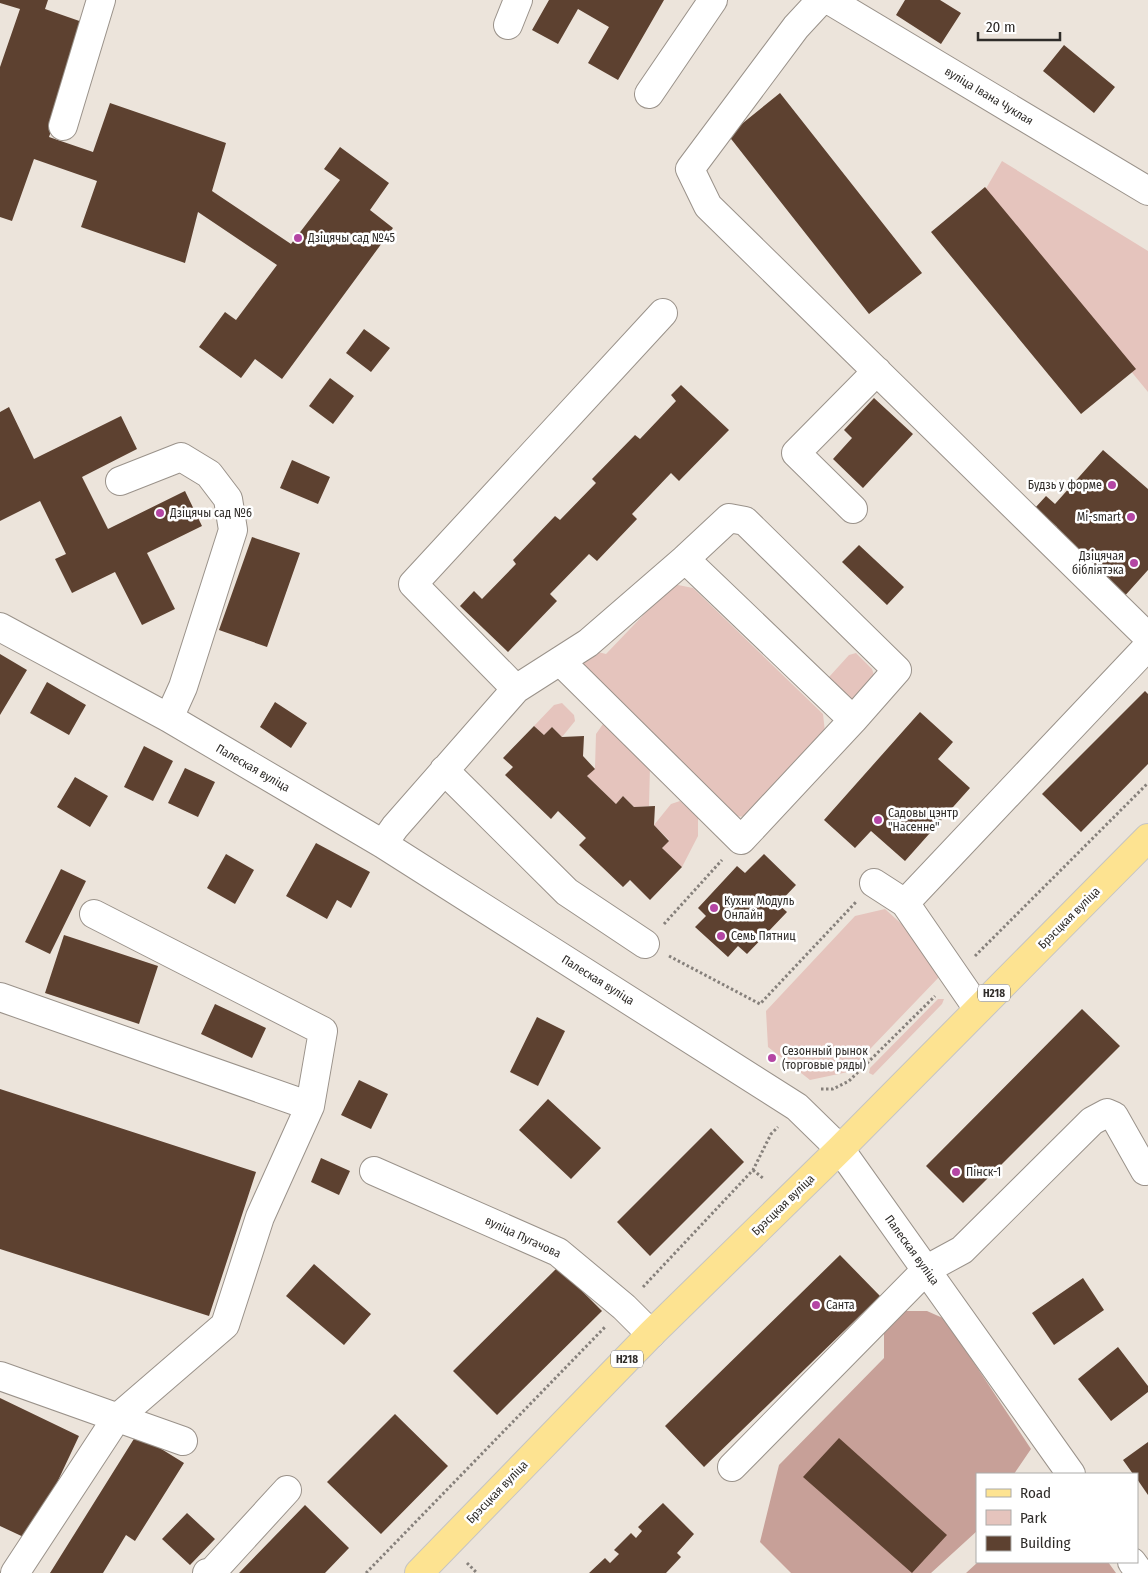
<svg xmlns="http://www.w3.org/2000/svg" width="1148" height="1573" viewBox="0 0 1148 1573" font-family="'Fira Sans Condensed',sans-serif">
  <rect width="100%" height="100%" fill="#ece4db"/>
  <!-- green -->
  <path fill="#e5c4bd" d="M1002 161 1148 251V392L984 192Z
    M673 584 693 588 823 714 825 732 751 817 729 816 580 662 594 651 606 654Z
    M856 653 872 669 874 675 856 698 848 699 829 682V677L849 655Z
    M562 703 574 715 575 721 562 737 552 727 544 735 534 726 554 705Z
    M603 724 650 766 649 806 634 807 623 796 616 804 587 776 595 768 596 734Z
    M680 801 698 817V836L682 867 662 848 669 840 654 825 671 804Z
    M885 909 916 937 941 975 848 1072 810 1080 768 1047 766 1011 855 916Z
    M938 999H944L942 1004 873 1075 869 1073 870 1068Z"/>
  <!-- forest -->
  <path fill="#c7a098" d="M902 1311H927L945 1319 1031 1449 1014 1474H977V1531L931 1573H791L760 1542 779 1465 884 1358V1332Z
    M978 1562H1108L1116 1573H966Z"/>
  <!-- building -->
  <path fill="#5d4130" d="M0 0H48L45 9 88 24 49 137 93 152 110 103 226 143 212 191 291 244 340 180 324 169 340 147 389 183 370 210 393 228 282 379 255 359 241 378 199 347 225 312 236 320 277 265 198 212 185 263 81 227 97 181 34 159 12 221 0 217V67L20 9 0 3Z
    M549 0H664L618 80 588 63 609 27 578 9 558 44 532 30Z
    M905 0H940L961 13 941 44 896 15Z
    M1064 45 1115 87 1094 113 1043 71Z
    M780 93 922 273 869 314 728 135Z
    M985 187 1136 369 1081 414 931 232Z
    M364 329 390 348 371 372 346 353Z
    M330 378 354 396 333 424 309 406Z
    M681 385 729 430 679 481 671 473 632 514 637 519 597 561 589 554 550 594 557 601 508 652 460 606 474 591 482 599 516 564 513 560 555 516 560 520 596 483 592 479 635 435 640 439 676 401 671 395Z
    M874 398 913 434 863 488 833 459 852 438 844 430Z
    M9 407 34 459 121 416 137 449 82 477 108 529 185 491 202 526 147 553 175 609 142 625 115 572 72 593 55 559 66 554 40 501 0 521V412Z
    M1103 450 1148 489V570L1122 599 1050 535 1057 527 1035 508 1046 496 1055 504Z
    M292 460 330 477 318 504 280 488Z
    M252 537 300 553 267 647 219 630Z
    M859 545 904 587 887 605 842 562Z
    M0 654 27 670 0 715Z
    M47 682 86 705 69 735 30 713Z
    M1145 691 1148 694V764L1081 832 1042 794Z
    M275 702 307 723 291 748 260 727Z
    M920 712 953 742 938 759 970 788 905 861 871 831 855 848 824 820Z
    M534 726 544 735 552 727 562 737 584 736 583 756 595 769 587 776 616 804 623 796 634 807 655 806 654 825 669 841 662 848 682 867 650 900 630 880 623 887 579 845 586 838 558 811 551 819 505 775 513 767 503 758Z
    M144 746 173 761 153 801 124 787Z
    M185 768 215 782 198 817 168 803Z
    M75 777 108 796 90 827 57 807Z
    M316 843 370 872 351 908 337 900 327 919 286 896Z
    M226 854 254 870 235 904 207 888Z
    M764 854 796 885 778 904 787 912 747 954 738 946 728 957 695 927 706 916 698 908 737 866 745 873Z
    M61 869 86 881 50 954 25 942Z
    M64 935 158 966 139 1024 45 993Z
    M215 1004 266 1028 252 1058 201 1034Z
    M1082 1009 1120 1046 963 1203 926 1166Z
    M537 1017 565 1031 538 1086 510 1072Z
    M359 1080 388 1094 371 1129 341 1115Z
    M0 1089 256 1172 209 1316 0 1249Z
    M548 1099 601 1148 571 1179 519 1130Z
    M711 1128 744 1162 650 1256 617 1222Z
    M321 1158 350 1171 339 1195 311 1182Z
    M840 1255 880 1296 704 1467 665 1426Z
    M314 1264 371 1314 344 1345 286 1296Z
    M558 1267 602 1311 497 1415 453 1371Z
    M1083 1278 1104 1310 1054 1345 1032 1313Z
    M1118 1347 1148 1386V1392L1111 1421 1078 1379Z
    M0 1398 79 1436 30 1540 0 1526Z
    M395 1414 448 1466 381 1534 327 1482Z
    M137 1434 184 1463 135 1541 126 1535 103 1573H50Z
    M839 1438 947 1535 912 1573 803 1477Z
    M1148 1442V1495L1137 1479V1474H1133L1123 1460Z
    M663 1503 694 1534 677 1553 681 1557 666 1573H589L605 1558 610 1563 619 1554 614 1550 631 1533 636 1538 642 1531 638 1527Z
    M305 1505 349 1548 325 1573H239Z
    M187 1513 215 1539 190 1565 162 1539Z"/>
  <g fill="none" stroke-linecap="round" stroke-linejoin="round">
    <defs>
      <path id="minor" d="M821 0 796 27 690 169 708 206 1148 637
        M829 0 1148 191
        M508 25 518 0
        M649 94 713 0
        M63 126 101 0
        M120 481 181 457 209 474 228 499 233 530 183 687 169 718
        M853 509 796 453 877 371
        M685 559 729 518 745 521 897 670 853 720
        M0 627 169 718 383 844 797 1107 840 1149 1071 1474
        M516 689 413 584 663 313
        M444 770 567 892 645 944
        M383 844 395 827 516 689 588 643 685 559 853 720 741 840 560 661
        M874 883 905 903 978 1009
        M905 903 1148 646
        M0 997 310 1106 323 1031 94 914
        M374 1171 558 1252 624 1307 651 1334
        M0 1376 183 1441
        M732 1467 927 1269 962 1250 1092 1121 1107 1113 1114 1116 1145 1171
        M1132 1562 1140 1573
        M15 1573 116 1419 225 1325 260 1217 310 1106
        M207 1573 212 1572 287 1490"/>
      <path id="major" d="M419 1573 651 1334 840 1149 1148 838"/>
    </defs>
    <!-- minor casing -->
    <use href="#minor" stroke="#9a928a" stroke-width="30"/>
    <!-- major casing -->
    <use href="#major" stroke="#c5c4c3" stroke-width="30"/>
    <!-- path -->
    <path stroke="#86807b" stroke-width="3" stroke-dasharray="2.5 2.5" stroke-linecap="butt" d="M664 924 722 860
      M669 956 760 1004 856 902
      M975 956 1148 783
      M821 1089H833L849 1081 935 996
      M753 1170 764 1179
      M643 1287 753 1170 771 1134 778 1127
      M467 1563 477 1573
      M366 1573 606 1326"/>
    <!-- minor -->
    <use href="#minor" stroke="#fff" stroke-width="28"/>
    <!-- major -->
    <use href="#major" stroke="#fde391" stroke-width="28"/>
  </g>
  <!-- markers -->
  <g fill="#b446a4" stroke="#fff" stroke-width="2">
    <circle cx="298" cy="238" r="5"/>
    <circle cx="1112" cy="485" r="5"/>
    <circle cx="160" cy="513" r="5"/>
    <circle cx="1131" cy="517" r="5"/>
    <circle cx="1134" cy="563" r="5"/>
    <circle cx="878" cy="820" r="5"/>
    <circle cx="714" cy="908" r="5"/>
    <circle cx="721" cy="936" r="5"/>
    <circle cx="772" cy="1058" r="5"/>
    <circle cx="956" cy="1172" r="5"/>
    <circle cx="816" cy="1305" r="5"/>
  </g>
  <g text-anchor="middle" stroke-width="5" stroke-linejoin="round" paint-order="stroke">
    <!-- shield labels -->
    <g fill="#fff" stroke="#6d6b69" stroke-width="1">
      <rect x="978" y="984.5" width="32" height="17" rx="4"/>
      <rect x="611" y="1350.5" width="32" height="17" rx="4"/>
    </g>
    <g font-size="11" font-weight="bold" fill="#2f2c29">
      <text x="994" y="997">Н218</text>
      <text x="627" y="1363">Н218</text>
    </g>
    <!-- street labels -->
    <g font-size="12" fill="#2f2c29" stroke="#fff">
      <text transform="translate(989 96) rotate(31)" y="4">вуліца Івана Чуклая</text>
      <text transform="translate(253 768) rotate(30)" y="4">Палеская вуліца</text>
      <text transform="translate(1069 918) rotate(-45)" y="4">Брэсцкая вуліца</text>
      <text transform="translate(598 980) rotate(32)" y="4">Палеская вуліца</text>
      <text transform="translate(783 1205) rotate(-44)" y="4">Брэсцкая вуліца</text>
      <text transform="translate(523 1237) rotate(25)" y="4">вуліца Пугачова</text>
      <text transform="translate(912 1250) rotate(54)" y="4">Палеская вуліца</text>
      <text transform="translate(497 1492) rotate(-46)" y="4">Брэсцкая вуліца</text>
    </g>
    <!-- poi labels -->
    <g font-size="12" fill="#2f2c29" stroke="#fff" text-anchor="start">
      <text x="308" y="242">Дзіцячы сад №45</text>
      <text x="1102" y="489" text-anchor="end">Будзь у форме</text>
      <text x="170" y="517">Дзіцячы сад №6</text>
      <text x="1121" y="521" text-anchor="end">Mi-smart</text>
      <text x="1124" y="560" text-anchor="end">Дзіцячая<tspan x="1124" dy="14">бібліятэка</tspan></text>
      <text x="888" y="817">Садовы цэнтр<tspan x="888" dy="14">"Насенне"</tspan></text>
      <text x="724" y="905">Кухни Модуль<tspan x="724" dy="14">Онлайн</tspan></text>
      <text x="731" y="940">Семь Пятниц</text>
      <text x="782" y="1055">Сезонный рынок<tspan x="782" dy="14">(торговые ряды)</tspan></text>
      <text x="966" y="1176">Пінск-1</text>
      <text x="826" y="1309">Санта</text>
    </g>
  </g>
  <!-- legend -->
  <rect x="976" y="1473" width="162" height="90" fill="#ffffff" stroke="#acaba9"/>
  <rect x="986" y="1489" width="25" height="8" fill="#fde391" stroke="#acaba9"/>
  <text x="1020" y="1498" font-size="15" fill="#2f2c29">Road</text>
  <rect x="986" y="1510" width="25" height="15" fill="#e5c4bd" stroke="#acaba9"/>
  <text x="1020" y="1523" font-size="15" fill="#2f2c29">Park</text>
  <rect x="986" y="1536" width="25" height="15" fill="#5d4130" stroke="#acaba9"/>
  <text x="1020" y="1548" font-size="15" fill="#2f2c29">Building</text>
  <!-- scale -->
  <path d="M978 32v8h82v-8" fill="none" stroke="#2f2c29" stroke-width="2.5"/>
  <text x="986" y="32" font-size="15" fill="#2f2c29" stroke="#ffffff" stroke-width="4" paint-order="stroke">20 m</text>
</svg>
